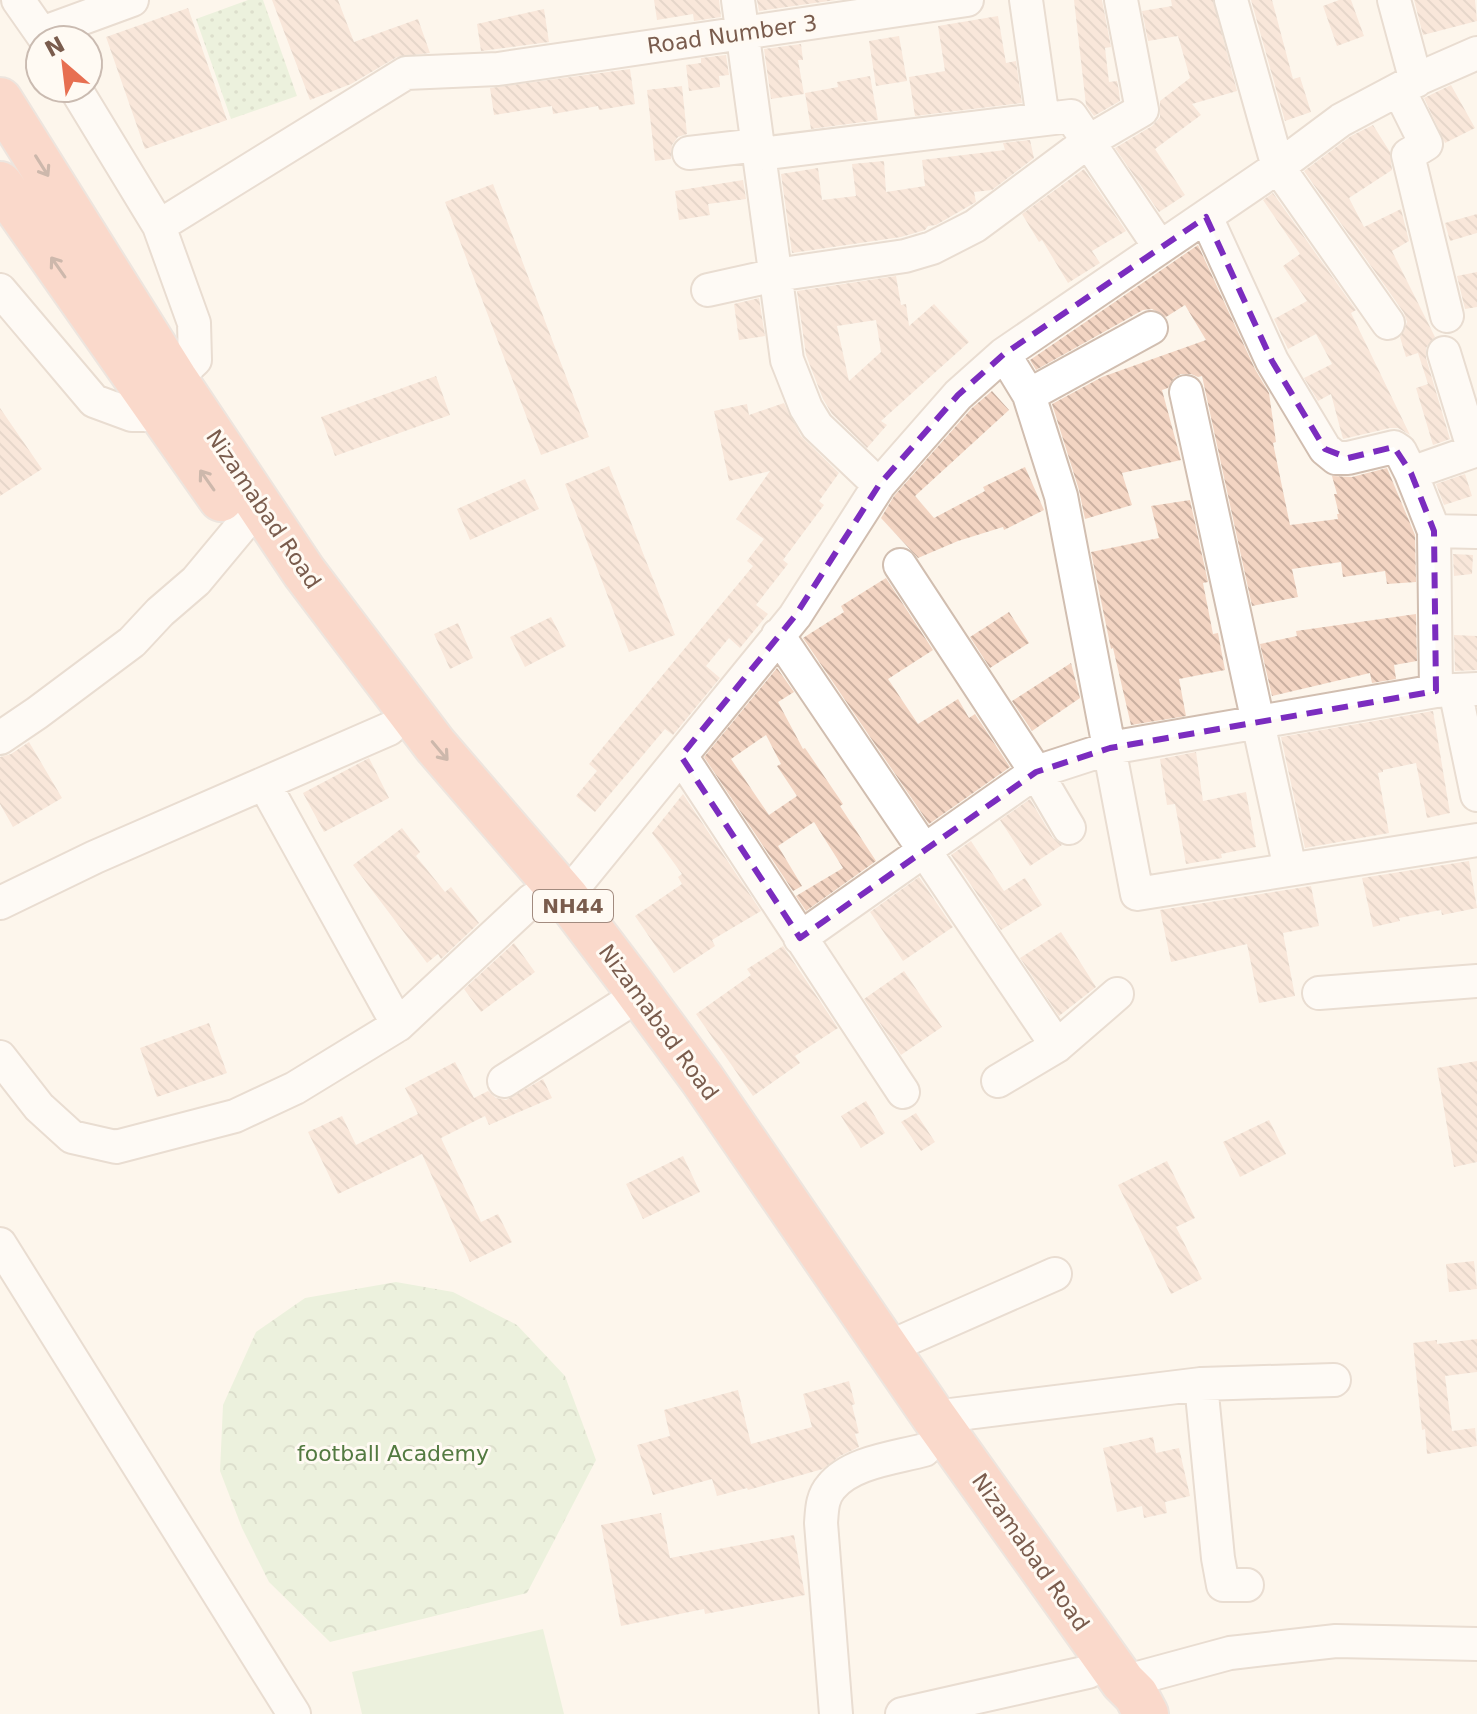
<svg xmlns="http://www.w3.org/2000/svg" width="1477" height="1714" viewBox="0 0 1477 1714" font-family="'DejaVu Sans',sans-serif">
  <defs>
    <pattern id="grass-dots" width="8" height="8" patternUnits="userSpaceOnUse" patternTransform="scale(2)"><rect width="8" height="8" fill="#d8ecc9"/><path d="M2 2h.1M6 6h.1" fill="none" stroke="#b4c2a5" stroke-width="1.8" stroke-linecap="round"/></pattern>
    <pattern id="forest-crowns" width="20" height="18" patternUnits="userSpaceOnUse" patternTransform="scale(2)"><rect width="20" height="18" fill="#d8ecc9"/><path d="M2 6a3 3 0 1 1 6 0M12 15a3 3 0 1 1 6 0" fill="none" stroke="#b4c2a5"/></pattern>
    <pattern id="building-back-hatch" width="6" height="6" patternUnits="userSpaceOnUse" patternTransform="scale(2)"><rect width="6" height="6" fill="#f3d5c3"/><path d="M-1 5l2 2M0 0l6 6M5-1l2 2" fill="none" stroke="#cab0a1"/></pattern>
  </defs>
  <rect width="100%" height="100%" fill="#fdf6ec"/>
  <!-- grass -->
  <path fill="url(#grass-dots)" d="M248 0H263L297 96 231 119 196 19Z"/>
  <!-- forest -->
  <path fill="url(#forest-crowns)" d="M396 1282 453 1292 517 1325 565 1376 596 1460 527 1593 330 1642 269 1582 242 1528 220 1471 223 1405 256 1332 305 1298Z"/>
  <!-- pitch -->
  <path fill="#d8ecc9" d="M543 1629 564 1714H362L352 1672Z"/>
  <!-- building -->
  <path fill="url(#building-back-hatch)" fill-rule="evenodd" d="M272 0H338L354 42 418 19 430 53 397 57 351 84 310 100Z
    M654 0H719L721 17 694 21 693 14 657 20Z
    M757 0H836L759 11Z
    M1074 0H1102L1111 47 1105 48 1109 82 1117 81 1119 91 1120 101 1094 116 1086 105Z
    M1171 0H1213L1237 91 1192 104 1201 115 1155 149 1185 195 1159 212 1115 148 1152 126 1160 117V101L1190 78 1178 36 1148 41 1142 11 1172 6Z
    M1251 0H1272L1293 79 1300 77 1311 112 1285 121Z
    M1339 0H1351L1364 36 1337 46 1323 6Z
    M1414 0H1475L1477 21 1423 35Z
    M188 8 227 120 145 149 106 37Z
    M544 9 549 42 481 51 477 24Z
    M998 16 1006 63 1016 61 1022 103 915 116 909 77 945 71 938 26Z
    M899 36 907 81 876 86 869 41Z
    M801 44 803 60H798L804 94 771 99 764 49Z
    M726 55 729 75 719 76 720 87 689 91 686 65 701 63V58Z
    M630 69 635 104 599 110 598 106 553 114 552 106 494 115 490 88Z
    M870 76 878 120 811 129 805 93 838 87 837 82Z
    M1451 85 1475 128 1445 143 1424 98Z
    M682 86 687 134 678 137 672 145 671 159 655 161 647 90Z
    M1373 125 1390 152 1392 170 1349 198 1364 227 1401 209 1409 241 1392 251 1435 337 1426 348V358L1450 439 1433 445 1416 388 1428 384 1418 353 1406 357 1400 337 1407 322 1404 313 1304 171 1351 136Z
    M1030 140 1034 158 992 190 974 192 976 202 936 225 928 226 925 230 901 237 792 253 781 174 818 168 822 200 856 196 852 164 884 161 886 192 925 186 922 160 1005 150 1003 143Z
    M1084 169 1126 231 1092 251 1100 263 1068 283 1042 240 1039 242 1022 214Z
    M743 180 746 199 708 204 710 215 679 220 675 191Z
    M493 184 589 437 541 455 445 202Z
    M1273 193 1356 310 1351 313 1410 435 1398 428H1390L1343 439 1331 394 1318 401 1304 378 1332 364 1316 334 1288 349 1274 319 1307 301 1283 266 1300 254 1263 200Z
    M1477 214V233L1450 241 1445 223Z
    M1198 245 1255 369 1269 393 1276 442 1273 443 1290 525 1338 519 1337 514H1339L1334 494H1337L1332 476 1352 477 1387 468 1415 535 1416 582 1387 584 1385 571 1343 577 1341 562 1292 569 1298 597 1252 606 1202 376 1198 377 1191 374H1181L1174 378 1168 388 1162 390 1181 460 1122 473 1132 505 1085 519 1079 490 1052 404 1102 377 1206 340 1185 305 1166 317 1152 309 1143 310 1036 370 1030 360Z
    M1477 272V307L1465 309 1457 276Z
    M896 276 901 305 906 304 909 326 934 304 969 342 881 421 887 425 867 448 832 414 823 399 806 355 797 291ZM876 320 881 352 849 381 837 326Z
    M759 298 765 336 739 340 734 304Z
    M436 376 450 415 335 456 321 417Z
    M992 391 1009 410 915 496 934 518 985 491 983 487 1025 467 1044 510 1004 530 1003 527 958 541 918 558 881 518 894 496 972 408Z
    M784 403 801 436 839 473 819 501 824 505 783 560 788 564 756 605 768 614 740 648 729 638 706 666 720 678 673 735 665 729 595 812 576 796 597 771 589 764 753 566 747 561 764 539 736 519 770 471 729 481 714 411 747 404 749 415Z
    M0 408 42 469 0 496Z
    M609 466 675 635 629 652 565 484Z
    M1465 474 1472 496 1444 505 1436 484Z
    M525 479 539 509 470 540 457 509Z
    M1190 500 1208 582 1203 583 1213 634 1218 633 1225 670 1179 679 1186 716 1131 725 1113 648 1111 649 1091 552 1159 538 1151 506Z
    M1453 554 1473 555 1472 574 1454 576Z
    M886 578 933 650 888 679 918 724 958 699 969 718 975 714 1010 767 929 824 803 638 844 612 841 606Z
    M1009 612 1029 643 990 668 970 637Z
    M1416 614 1417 661 1394 665 1396 679 1372 683 1370 673 1272 696 1260 644 1297 636 1296 631Z
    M551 617 566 646 525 667 510 637Z
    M458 623 473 658 450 669 434 634Z
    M1454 635 1477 636V670L1455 671Z
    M1071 663 1080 698 1032 731 1012 701Z
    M777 668 794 692 778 702 803 749 805 748 843 804 840 806 876 861 806 911 796 896 843 868 814 822 778 846 802 886 793 891 704 757ZM766 735 781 764 777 766 797 796 769 815 731 759Z
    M1433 711 1450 813 1427 818 1416 763 1383 770V772L1378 773 1389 833 1305 848 1281 737Z
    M29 742 62 798 13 827 0 804V757L11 754Z
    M1196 752 1203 801 1246 792 1256 847 1221 854 1222 858 1186 864 1175 804 1167 805 1160 759Z
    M369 758 389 798 324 832 303 793Z
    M683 794 761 911 712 940 715 946 674 973 635 916 682 884 678 877 682 874 652 833Z
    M1030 799 1053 838 1062 845 1030 866 1000 820Z
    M402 828 420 852 416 856 445 892 451 887 479 923 441 959 438 954 427 963 353 865Z
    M971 841 1004 891 1025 878 1042 905 1001 930 951 855Z
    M1469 861 1477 908 1442 915 1441 910 1399 918 1400 921 1373 927 1362 878Z
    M919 877 953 927 903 961 870 912Z
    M1311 886 1319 926 1283 933 1295 996 1259 1003 1247 944 1171 962 1160 910Z
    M1061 932 1096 987 1059 1016 1020 958Z
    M514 943 535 972 481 1012 464 989Z
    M783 946 838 1028 795 1056 800 1063 753 1096 696 1014 751 975 747 969Z
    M904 971 942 1027 901 1055 864 999Z
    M209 1023 227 1073 157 1097 140 1048Z
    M1477 1061V1162L1454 1167 1437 1068Z
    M455 1062 474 1098 488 1091 496 1098 506 1100 543 1079 552 1098 489 1125 485 1116 441 1138 481 1222 498 1214 512 1242 470 1262 422 1154 338 1194 308 1132 342 1116 356 1145 418 1114 405 1088Z
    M866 1101 885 1133 861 1148 841 1116Z
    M916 1113 935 1142 921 1151 901 1122Z
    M1269 1120 1286 1154 1240 1177 1223 1142Z
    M683 1156 700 1192 643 1219 626 1184Z
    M1167 1161 1195 1218 1176 1227 1202 1279 1171 1294 1118 1185Z
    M1474 1261 1477 1289 1449 1292 1446 1264Z
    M1477 1339V1372L1445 1376 1452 1431 1475 1428 1477 1446 1427 1454 1425 1429 1422 1430 1413 1343 1437 1340V1344Z
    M849 1381 855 1404 852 1405 859 1433 855 1434 859 1447 840 1456 823 1469 748 1490 747 1488 717 1496 712 1479 653 1495 637 1445 670 1436 664 1410 738 1390 751 1444 812 1427 803 1394Z
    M1153 1437 1156 1453 1179 1448 1190 1496 1165 1502 1167 1513 1144 1518 1142 1506 1117 1512 1103 1448Z
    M661 1513 670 1558 794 1535 805 1595 705 1614 704 1609 621 1626 601 1525Z"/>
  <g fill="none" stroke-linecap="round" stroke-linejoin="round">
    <defs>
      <path id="minor" d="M18 0 46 40
        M738 0 787 360 806 408 817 426 879 485
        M1026 0 1043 119
        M1231 0 1278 167 1388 323
        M1394 0 1416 81
        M42 33 132 0
        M75 88 159 226 194 323 195 360 175 379
        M1399 90 1426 144 1408 155 1447 316
        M689 153 758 145
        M760 154 1071 116 1159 246
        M1206 217 1272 361 1325 449 1336 458H1348L1394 447 1400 451 1411 473 1434 531 1436 691
        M159 226 406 73 498 69 967 0
        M0 290 94 401 132 415H162
        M708 290 776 275 905 256 932 248 975 226 1089 141 1142 110 1121 0
        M1004 354 1029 395 1061 496 1137 894 1477 840
        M1186 392 1290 869
        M1029 395 1151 328
        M1411 473 1474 451 1444 353
        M1434 531 1477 532
        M900 565 1036 772 1069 828
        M778 635 1057 1046
        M1455 690 1477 795
        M0 738 37 713 132 642 160 612 196 581 241 527
        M681 756 903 1092
        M265 785 398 1025
        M566 897 795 616 879 485 958 395 1004 354 1278 167 1341 120 1420 78 1477 53
        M0 903 95 857 389 729
        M800 938 1036 772 1110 748 1436 691 1477 689
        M1319 993 1477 981
        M0 1057 39 1107 72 1137 116 1147 235 1116 295 1088 398 1025 532 900
        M504 1081 620 1007
        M998 1081 1057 1046 1117 994
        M0 1244 294 1714
        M887 1348 1055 1274
        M1201 1384 1218 1558 1223 1585H1247
        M934 1417 1201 1384 1334 1380
        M1123 1682 1230 1653 1336 1641 1477 1644
        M836 1714 821 1523C822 1510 822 1497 831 1487 851 1462 895 1458 924 1450
        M902 1714 1088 1672"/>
      <path id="highway" d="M0 100 175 379 304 572 435 745 566 897 632 984 702 1079 934 1417 1123 1682 1136 1695 1146 1714
        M0 184 221 499"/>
    </defs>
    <!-- minor casing -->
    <use href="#minor" stroke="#d1beb0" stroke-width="36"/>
    <!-- highway casing -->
    <use href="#highway" stroke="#dad1cd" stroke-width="48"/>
    <!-- minor -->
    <use href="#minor" stroke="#fff" stroke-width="32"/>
    <!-- highway -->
    <use href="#highway" stroke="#f7b7a3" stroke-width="44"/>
  </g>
  <!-- one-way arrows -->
  <defs><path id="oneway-shaft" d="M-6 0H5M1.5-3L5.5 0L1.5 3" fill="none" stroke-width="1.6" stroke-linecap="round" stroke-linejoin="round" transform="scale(2)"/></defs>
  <g stroke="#936e5e">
    <use href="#oneway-shaft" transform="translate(42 166) rotate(58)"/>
    <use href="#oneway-shaft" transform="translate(58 267) rotate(-125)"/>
    <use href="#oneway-shaft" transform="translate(207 480) rotate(-125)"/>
    <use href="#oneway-shaft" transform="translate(440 751) rotate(50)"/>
  </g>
  <!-- marked area -->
  <path d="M0 0H1477V1714H0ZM1206 217 1272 361 1325 449 1348 458 1394 447 1411 473 1434 531 1436 691 1110 748 1036 772 800 938 681 756 795 616 879 485 958 395 1004 354Z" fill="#fdf6ec" fill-opacity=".55" fill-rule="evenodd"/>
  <path fill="none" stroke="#7b2cbf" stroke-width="6" stroke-dasharray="16 10" stroke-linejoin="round" d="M1206 217 1272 361 1325 449 1348 458 1394 447 1411 473 1434 531 1436 691 1110 748 1036 772 800 938 681 756 795 616 879 485 958 395 1004 354Z"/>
  <g text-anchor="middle" stroke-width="6" stroke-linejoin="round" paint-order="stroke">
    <!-- shield labels -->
    <rect fill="#fffaf3" stroke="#a28b7f" stroke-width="2" x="533" y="890" width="80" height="32" rx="6"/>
    <g font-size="20" font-weight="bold" fill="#7a5c4d">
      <text x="573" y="913">NH44</text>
    </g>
    <!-- street labels -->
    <g font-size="22" fill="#7a5c4d" stroke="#fffaf3">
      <text transform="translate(732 34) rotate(-8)" y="8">Road Number 3</text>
      <text transform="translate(264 509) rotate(56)" y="8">Nizamabad Road</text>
      <text transform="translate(659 1022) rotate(54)" y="8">Nizamabad Road</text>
      <text transform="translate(1031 1552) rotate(55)" y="8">Nizamabad Road</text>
    </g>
    <!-- park labels -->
    <g font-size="22" fill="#537a41" stroke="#fffaf3">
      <text x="393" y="1461">football Academy</text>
    </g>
  </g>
  <!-- north arrow -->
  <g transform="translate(64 64) rotate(332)"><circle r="38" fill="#fffaf3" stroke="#cabbb1" stroke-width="2"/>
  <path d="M0-6L14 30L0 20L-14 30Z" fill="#e76f51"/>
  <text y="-12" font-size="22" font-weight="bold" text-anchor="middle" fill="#7a5c4d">N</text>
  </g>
</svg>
